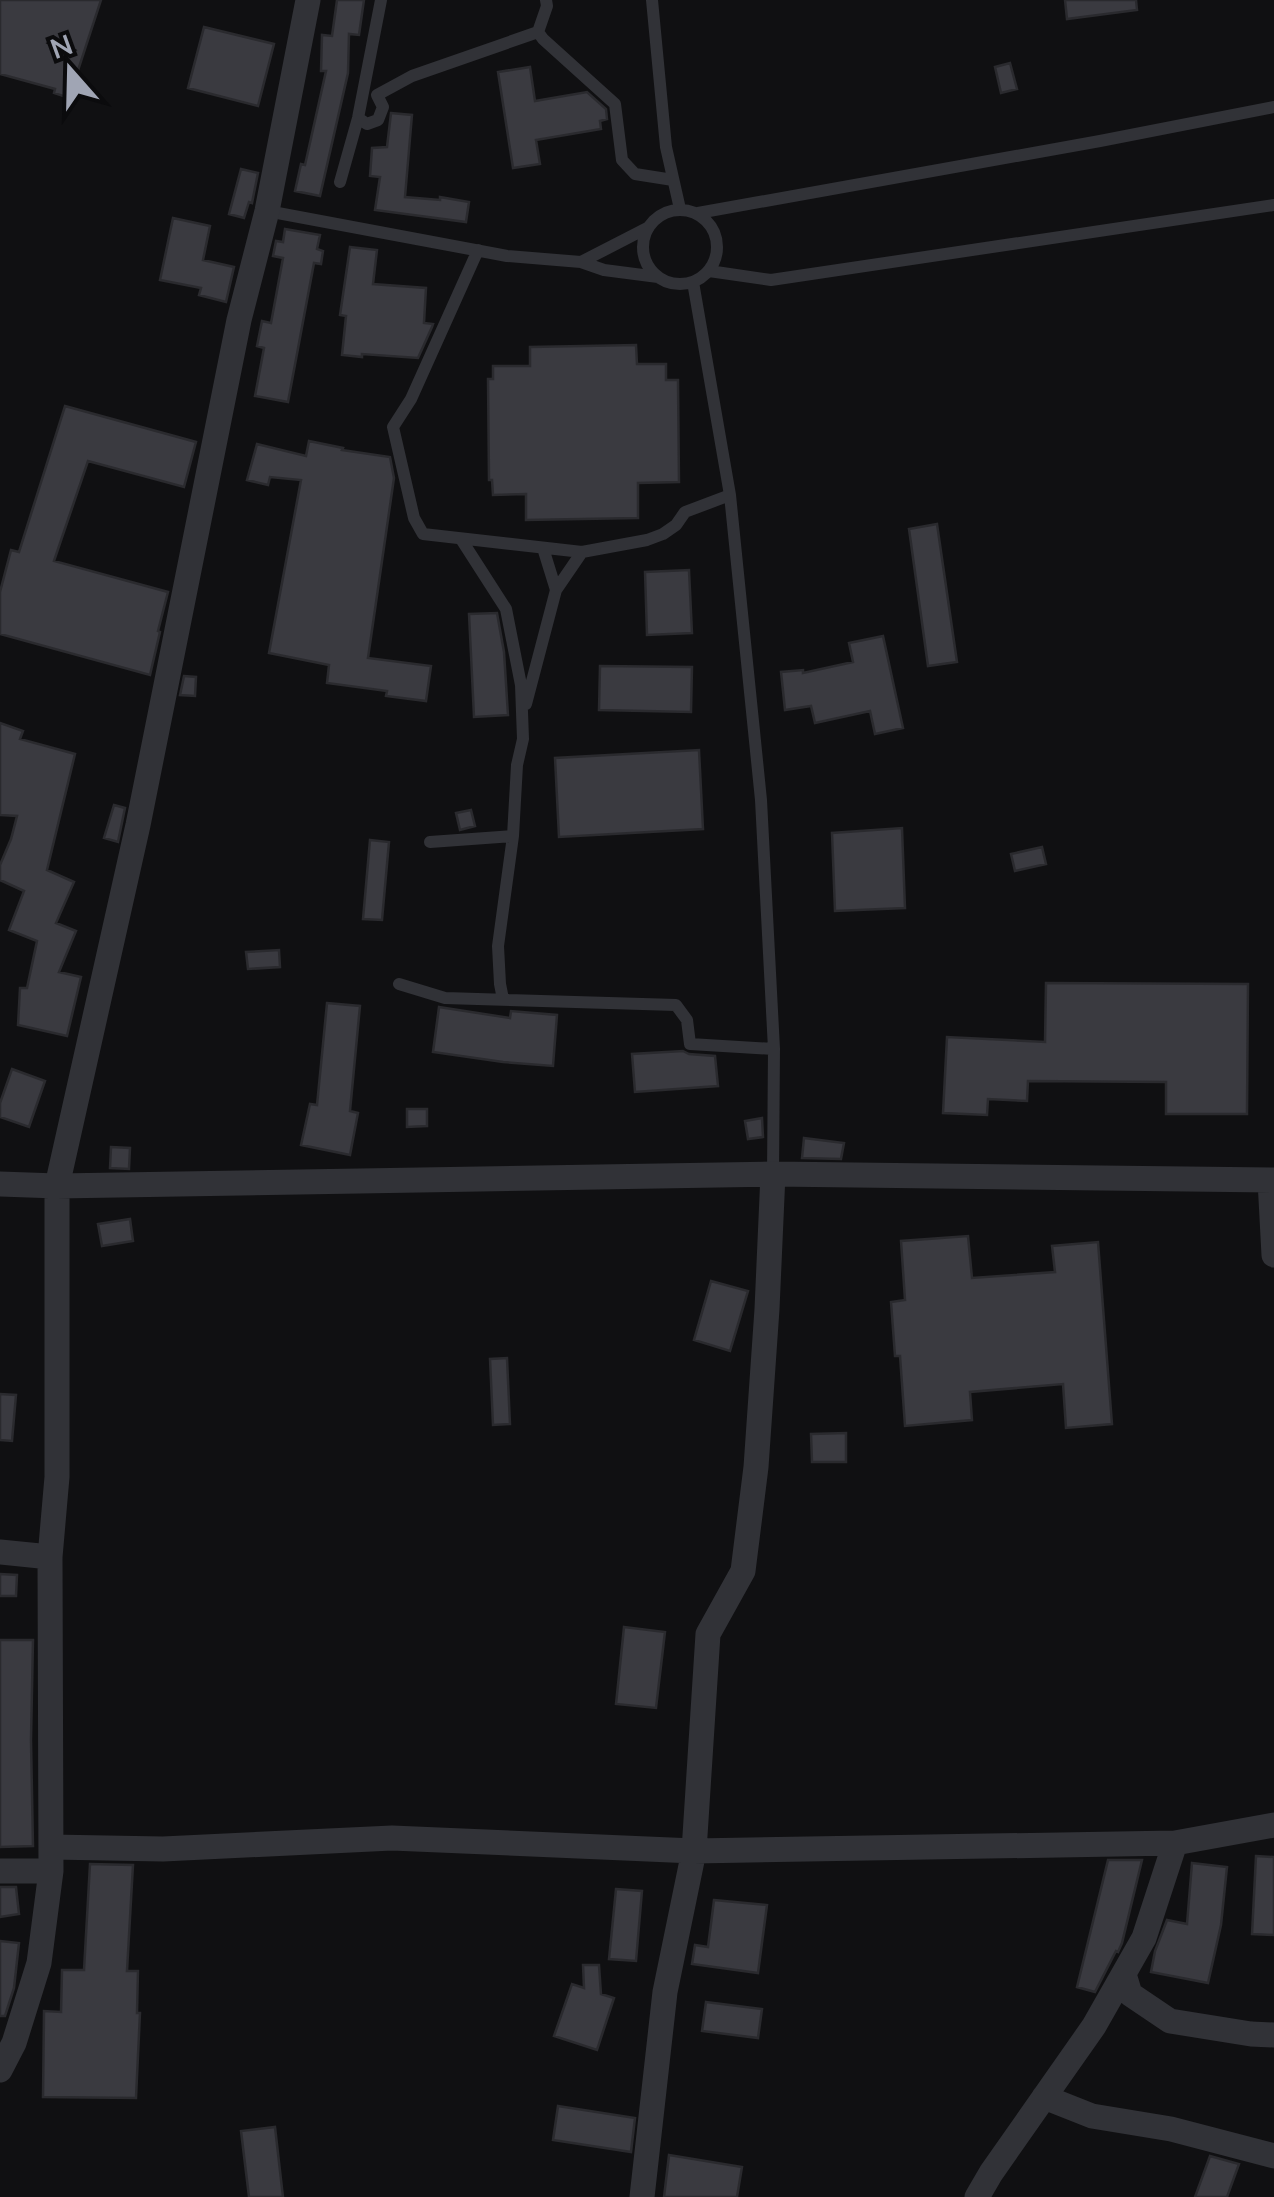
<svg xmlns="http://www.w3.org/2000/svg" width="1274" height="2197" viewBox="0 0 1274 2197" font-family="'Nunito Sans',sans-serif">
  <rect width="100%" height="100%" fill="#101012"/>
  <!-- building -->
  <path fill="#3a3a40" stroke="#2a2a2e" stroke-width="2.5" d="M0 0H101L69 98 54 93 55 89 0 74Z
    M337 0H364L359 35 349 34 348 73 320 196 295 191 301 164 305 165 326 71H321L322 35 332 36Z
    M1065 0H1136L1137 10 1067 19Z
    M204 27 274 44 258 106 188 88Z
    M1010 63 1017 89 1001 93 995 67Z
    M530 67 535 101 587 92 606 109 607 119 600 121 601 129 536 140 540 164 513 168 498 72Z
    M391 113 412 115 405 197 440 200V197L469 202 466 222 375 210 380 177 370 176 372 148 387 147Z
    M241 169 258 173 252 203 249 202 244 218 229 214Z
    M173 218 210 226 203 260 234 267 226 302 199 295 201 288 160 280Z
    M285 229 320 235 317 249 323 251 321 264 314 263 288 402 255 396 264 348 257 346 262 321 271 323 283 258 273 256 276 241 283 242Z
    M350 247 377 250 373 284 426 288 424 323 433 324 432 327 418 358 362 354V357L342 355 346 316 340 315Z
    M636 345 637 364H666V380H678L679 482 638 483V518L526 520V494L493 495 492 480H489L488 379H493V366H530V347Z
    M65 406 196 442 184 487 88 461 54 561 168 592 158 631 160 632 150 675 0 634V592L11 550 19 552Z
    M309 441 343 448 342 450 390 457 394 478 368 658 431 666 426 701 386 696 387 691 327 683 329 665 269 653 301 480 270 477 268 485 247 480 257 444 306 456Z
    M937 524 957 662 928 666 909 529Z
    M689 570 692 633 647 635 645 572Z
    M497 613 504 652 508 715 474 717 469 614Z
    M883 636 903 728 875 734 870 711 815 723 811 706 785 710 781 672 803 670V673L853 662 849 643Z
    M600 666 692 667 691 712 599 710Z
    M184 676 196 677 195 696 180 695Z
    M0 723 23 731 20 739 75 754 47 870 74 882 56 923 76 931 59 972 81 977 67 1036 18 1025 20 988H27L37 941 9 930 24 891 0 880V865L11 839 17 816 0 815Z
    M699 750 703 829 559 837 555 758Z
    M114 805 125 808 118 842 104 838Z
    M471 810 475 826 460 830 456 813Z
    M902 828 905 908 835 911 832 833Z
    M370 840 389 842 382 920 363 919Z
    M1042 847 1046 864 1015 871 1011 854Z
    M279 950 280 967 248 969 246 952Z
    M1046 983 1248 984 1247 1114H1166V1082L1028 1081 1027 1101 988 1099 987 1115 943 1113 947 1037 1045 1042Z
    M327 1003 360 1006 350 1111 358 1113 350 1155 301 1145 310 1104 317 1105Z
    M439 1007 510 1018 511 1011 557 1015 553 1066 503 1062 433 1052Z
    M683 1051 689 1054 715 1056 718 1086 635 1092 632 1054Z
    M12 1069 45 1081 29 1127 0 1117V1103Z
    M407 1109H427V1126L407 1127Z
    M762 1118 763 1137 748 1139 745 1121Z
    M804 1138 844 1143 841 1159 802 1158Z
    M111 1147 130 1148 129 1169 110 1168Z
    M130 1219 133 1241 102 1246 98 1224Z
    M968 1236 972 1278 1055 1272 1052 1246 1098 1242 1112 1424 1066 1428 1063 1384 970 1392 972 1420 905 1426 900 1356H895L891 1302 905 1300 901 1241Z
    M711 1281 748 1291 730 1351 694 1340Z
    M507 1358 510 1424 493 1425 490 1359Z
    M0 1394 16 1395 12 1441 0 1440Z
    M846 1433V1462H812L811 1434Z
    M0 1574 17 1575 16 1596H0Z
    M624 1627 665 1632 656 1708 616 1704Z
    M0 1640H33L31 1740 33 1846 0 1847Z
    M1256 1856 1274 1857V1935L1252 1934Z
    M1108 1860H1142L1122 1943 1118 1952 1116 1951 1095 1992 1077 1987Z
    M1192 1863 1227 1867 1221 1925 1208 1983 1151 1972 1155 1951 1167 1920 1187 1924Z
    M90 1864 133 1865 127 1971H138L137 2013H140L136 2098 43 2097 44 2011 61 2012 62 1970H84Z
    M0 1887H16L19 1914 0 1917Z
    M616 1889 642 1891 636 1961 609 1959Z
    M714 1900 767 1905 758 1973 692 1964 695 1945 708 1947Z
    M0 1941 19 1943 14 1988 5 2016H0Z
    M583 1965H599L601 1994 614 1998 597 2050 554 2036 572 1984 584 1988Z
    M706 2002 762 2009 758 2038 702 2031Z
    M558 2106 635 2118 631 2152 553 2140Z
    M275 2127 283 2197H249L241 2131Z
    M669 2155 742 2167 737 2197H664Z
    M1210 2156 1239 2164 1227 2197H1195Z"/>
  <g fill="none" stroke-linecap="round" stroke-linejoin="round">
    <!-- lane -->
    <path stroke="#313237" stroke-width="12" d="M546 0 547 6 538 32 543 39 615 104 622 160 635 174 673 180
      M652 0 666 147 680 209
      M358 118 367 124 378 120 383 107 377 95 412 76 538 32
      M340 182 358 118 381 0
      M643 247a37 37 0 1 1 74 0a37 37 0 1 1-74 0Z
      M267 211 507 256 581 262 604 270 658 277
      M698 213 1100 141 1274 107
      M478 250 411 399 393 427 414 518 423 534 582 552 647 540 663 534 676 525 685 512 730 495
      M581 262 649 227
      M709 271 771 280 1274 205
      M693 282 730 495 761 800 774 1049 773 1174
      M461 539 506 609 521 685 523 739 517 765 513 836 498 946 500 984 503 999
      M543 548 556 590
      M526 704 556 590 582 552
      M430 842 513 836
      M399 984 445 998 676 1005 687 1020 690 1044 774 1049"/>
    <!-- street -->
    <path stroke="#313237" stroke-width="25" d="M1270 1180 1274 1255
      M0 1184 57 1186 773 1174 1274 1180
      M0 1552 50 1557
      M51 1847 163 1849 392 1838 694 1851 1175 1843 1274 1825
      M0 1871H51
      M1124 1974 1130 1994 1170 2021 1251 2034 1274 2035
      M0 2070 14 2043 39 1963 51 1871 50 1557 57 1477V1186L138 825 239 320 267 211 308 0
      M1044 2097 1092 2116 1171 2129 1274 2156
      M642 2197 665 1992 694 1851 708 1634 743 1571 756 1467 767 1309 773 1174
      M977 2197 991 2173 1094 2026 1144 1938 1175 1843"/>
  </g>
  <!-- north arrow -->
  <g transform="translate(70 70) rotate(340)" stroke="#0b0b0d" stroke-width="8" paint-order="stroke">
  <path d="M0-8L18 38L0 25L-18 38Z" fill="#a0a5b4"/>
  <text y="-15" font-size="28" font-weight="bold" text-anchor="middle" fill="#a0a5b4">N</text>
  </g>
</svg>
